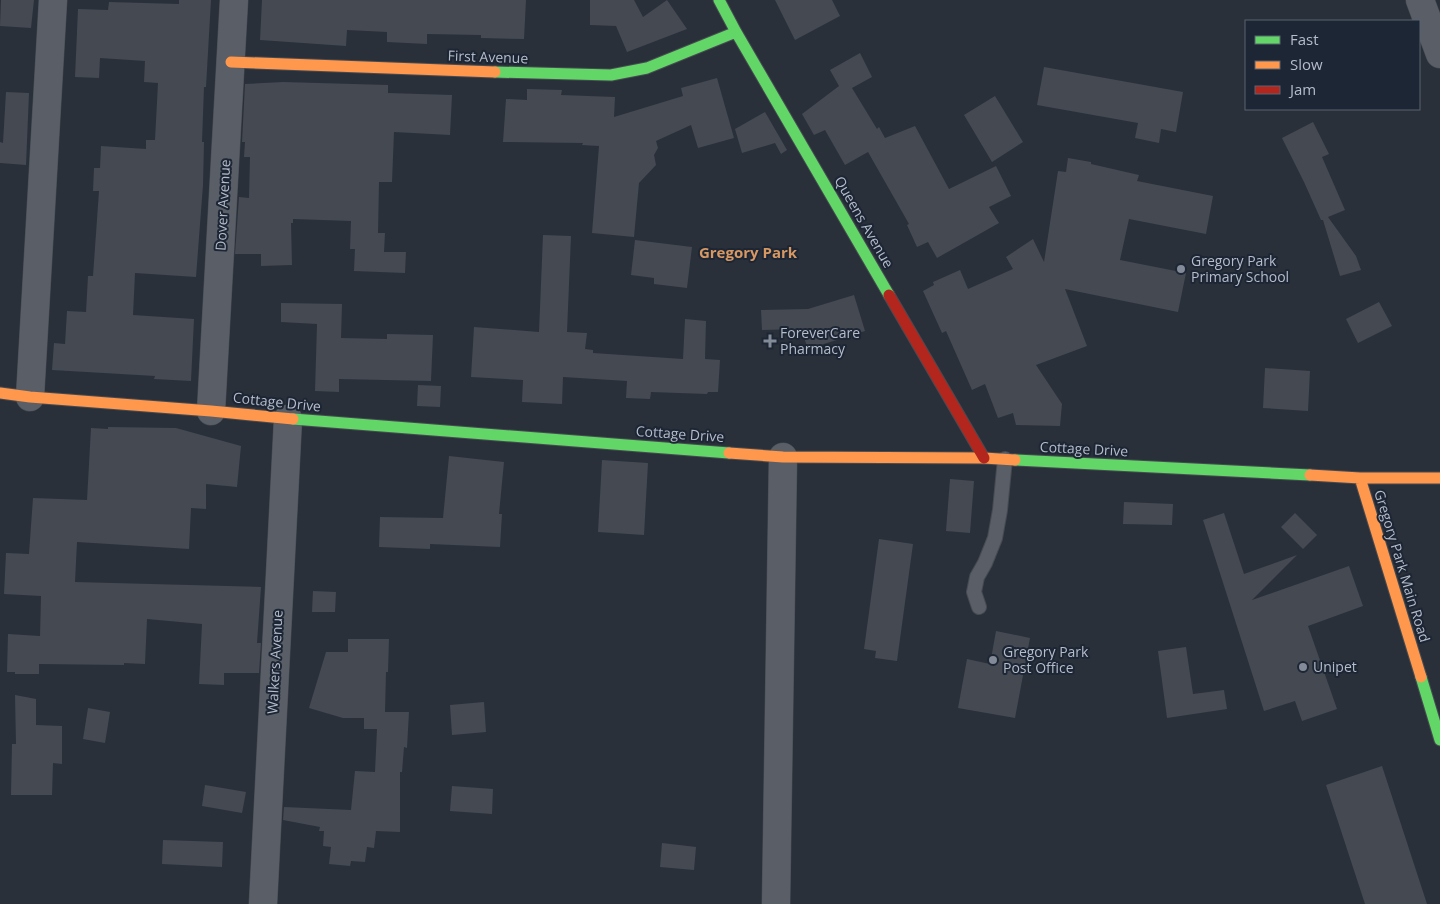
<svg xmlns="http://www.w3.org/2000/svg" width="1440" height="904" viewBox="0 0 1440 904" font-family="'Open Sans',sans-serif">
  <rect width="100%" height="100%" fill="#2a303a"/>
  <!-- building -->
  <path fill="#444952" d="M1 0H34L31 28 0 26Z
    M179 0H211L206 87H204L202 142H204L203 185 196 277 135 273 133 315 194 319 191 381 154 379 155 376 52 370 54 343 65 344 67 311 86 312 88 276H93L99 191H93L94 168H100L101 146 146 149V140H155L158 83 144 82 145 61 100 58 99 78 75 77 78 9 108 10 109 2 179 4Z
    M262 0H526L524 39 481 38V35L427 34V44L387 42V32L347 30 346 46 260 40Z
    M590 0H634L643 17 667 0 687 29 627 52 616 26 590 25Z
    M775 0H832L840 16 795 40Z
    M860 53 872 77 852 88 877 129 879 127 885 138 915 126 949 189 996 166 1011 196 989 207 999 223 937 258 928 242 917 247 907 225 909 224 868 152 845 165 825 130 814 135 802 114 839 86 830 70Z
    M1044 67 1183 92 1176 132 1161 129 1159 143 1135 138 1138 123 1037 105Z
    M717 78 734 138 698 148 691 125 656 141 658 148 654 155 656 165 639 183 634 237 592 233 599 146 582 145 583 143 503 142 506 99 527 100V89L562 90 561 95 615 97 614 117 683 96 681 88Z
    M283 82 388 85V93L452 95 450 135 394 132 392 182H379L378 233H385L384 252H406L405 273 354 271 355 249H350L351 221 293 219V223H291L292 265 261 266V254H235L239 197 249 198 250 157H244L245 142H242L245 84Z
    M6 92 29 93 26 165 0 163V142L3 143Z
    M995 96 1023 142 992 162 964 115Z
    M765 112 787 150 781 154 775 143 742 153 735 129Z
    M1313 122 1329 154 1322 157 1345 210 1328 217 1356 256 1361 270 1340 276 1323 220H1321L1304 182 1282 138Z
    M1068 158 1091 162V164L1139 175 1137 181 1213 196 1206 234 1129 219 1120 260 1186 273 1178 312 1065 289 1087 346 1036 365 1062 404 1060 426 1016 425 1013 413 998 418 985 384 972 390 946 331 942 333 923 291 934 285 933 282 960 270 968 289 1013 269 1006 257 1033 239 1044 262 1058 171 1066 172Z
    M543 235 571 236 567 332 587 333 585 349 593 350V353L683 359 685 319 706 321 705 359 720 360 718 392H708L707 394 651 392 650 399 626 398 627 381 563 377 562 404 522 402 523 380 471 377 474 327 539 332Z
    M635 240 692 247 687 288 654 284V278L631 275Z
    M854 295 865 331 808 349 801 329 762 330 761 310 808 309Z
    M1379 302 1392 326 1358 343 1346 319Z
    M281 303 342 304 341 338 387 339V334L433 335 431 381 339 379V392L315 391 317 324 281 322Z
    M1265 368 1310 371 1308 411 1263 408Z
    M418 385 441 386 440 407 417 406Z
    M108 427 176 428 241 446 237 487 206 484V509L191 508 189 549 77 542 75 582 261 587 257 643H261L259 673H224V685L199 684 202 624 147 619 145 664 124 663V665L39 664V674H15V672H7L8 634 40 636 41 596 4 594 6 553 29 554 33 498 87 500 91 428 108 429Z
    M449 456 504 462 499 514H502L500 547 430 544V549L379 547 380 517 443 518Z
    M602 460 648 463 644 535 598 532Z
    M950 479 974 481 970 533 946 531Z
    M1124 502 1173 504 1172 525 1123 524Z
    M1224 513 1244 574 1297 555 1252 600 1349 566 1363 606 1308 626 1337 709 1302 721 1295 701 1264 711 1203 520Z
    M1295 513 1317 535 1303 549 1281 527Z
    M879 539 913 544 897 661 875 658 876 651 864 649Z
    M313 591 336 592 335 612H312Z
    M996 631 1030 638 1015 718 958 708 967 659 990 664Z
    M348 639H389L388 672H386L385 712H409L407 748 404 747 402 772H400V832L376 831 374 848 367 847 365 862 351 861 350 866 329 864 331 847 323 846 324 831H319L320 827 283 820 284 807 351 810 355 771 375 772 377 729H364V718H343L309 708 326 652H348Z
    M1186 647 1193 694 1224 690 1227 709 1167 718 1158 651Z
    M15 695 36 699V725L62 726V764L53 763 52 795H11L12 744H16Z
    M484 702 486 732 452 735 450 705Z
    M88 708 110 712 105 743 83 739Z
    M1382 766 1427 904H1365L1326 785Z
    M205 785 246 792 242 813 202 806Z
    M452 786 493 789 492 814 450 811Z
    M163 840 223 842 222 867 162 864Z
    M662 843 696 847 694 870 660 867Z"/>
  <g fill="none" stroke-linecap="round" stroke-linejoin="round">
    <defs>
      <path id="lane" d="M979 607 974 592 977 577 985 563 995 538 1000 510 1005 459"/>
      <path id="street" d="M1420 0 1440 54
        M30 397 53 0
        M211 411 234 0
        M263 904 288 419
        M776 904 783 457"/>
      <path id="fast" d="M719 0 736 32 889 295
        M495 72 611 75 647 68 736 32
        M293 419 729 453
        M1015 460 1310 475
        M1421 677 1440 740"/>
      <path id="slow" d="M231 62 495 72
        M0 393 30 397 211 411 293 419
        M729 453 783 457 984 458 1015 460
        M1310 475 1360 478H1440
        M1360 478 1421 677"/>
      <path id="jam" d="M889 295 984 458"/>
    </defs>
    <!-- lane casing -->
    <use href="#lane" stroke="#464b52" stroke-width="16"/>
    <!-- street casing -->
    <use href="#street" stroke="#464b52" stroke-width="29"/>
    <!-- fast casing -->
    <use href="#fast" stroke="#464b52" stroke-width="13"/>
    <!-- slow casing -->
    <use href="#slow" stroke="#464b52" stroke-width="13"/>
    <!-- jam casing -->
    <use href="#jam" stroke="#464b52" stroke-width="13"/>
    <!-- lane -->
    <use href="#lane" stroke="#5a5f67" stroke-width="14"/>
    <!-- street -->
    <use href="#street" stroke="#5a5f67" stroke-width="28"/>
    <!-- fast -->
    <use href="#fast" stroke="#63d668" stroke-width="11"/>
    <!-- slow -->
    <use href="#slow" stroke="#ff974d" stroke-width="11"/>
    <!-- jam -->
    <use href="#jam" stroke="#b3261e" stroke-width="11"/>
  </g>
  <!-- markers -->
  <g fill="#848b98" stroke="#1d2635" stroke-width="2">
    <circle cx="1181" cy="269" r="5"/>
    <path d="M767.5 333.5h5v5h5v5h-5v5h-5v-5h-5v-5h5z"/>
    <circle cx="993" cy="660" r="5"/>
    <circle cx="1303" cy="667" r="5"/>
  </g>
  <g text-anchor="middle" stroke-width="4" stroke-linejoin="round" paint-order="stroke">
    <!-- street labels -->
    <g font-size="14" fill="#b5bcca" stroke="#1d2635">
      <text transform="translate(488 57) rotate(2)" y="5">First Avenue</text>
      <text transform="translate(223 205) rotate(-87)" y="5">Dover Avenue</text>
      <text transform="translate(864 222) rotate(60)" y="5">Queens Avenue</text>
      <text transform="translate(277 402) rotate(6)" y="5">Cottage Drive</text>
      <text transform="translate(680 434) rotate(4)" y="5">Cottage Drive</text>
      <text transform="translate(1084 449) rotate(3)" y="5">Cottage Drive</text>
      <text transform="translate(1402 566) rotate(73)" y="5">Gregory Park Main Road</text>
      <text transform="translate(275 662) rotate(-87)" y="5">Walkers Avenue</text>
    </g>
    <!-- poi labels -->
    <g font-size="14" fill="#b5bcca" stroke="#1d2635" text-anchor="start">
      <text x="1191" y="266">Gregory Park<tspan x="1191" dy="16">Primary School</tspan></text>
      <text x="780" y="338">ForeverCare<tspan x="780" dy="16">Pharmacy</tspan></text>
      <text x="1003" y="657">Gregory Park<tspan x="1003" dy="16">Post Office</tspan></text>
      <text x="1313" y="672">Unipet</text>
    </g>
    <!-- neighbourhood labels -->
    <g font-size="15" font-weight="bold" fill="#d89862" stroke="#1d2635">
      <text x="748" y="258">Gregory Park</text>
    </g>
  </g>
  <!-- legend -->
  <rect x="1245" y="20" width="175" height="90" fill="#1d2635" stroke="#5a6271"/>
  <rect x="1255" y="36" width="25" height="8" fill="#63d668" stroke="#5a6271"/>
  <text x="1290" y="45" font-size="15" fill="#b5bcca">Fast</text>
  <rect x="1255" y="61" width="25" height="8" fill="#ff974d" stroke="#5a6271"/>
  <text x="1290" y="70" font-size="15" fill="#b5bcca">Slow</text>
  <rect x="1255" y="86" width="25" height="8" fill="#b3261e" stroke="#5a6271"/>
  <text x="1290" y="95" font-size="15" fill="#b5bcca">Jam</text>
</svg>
